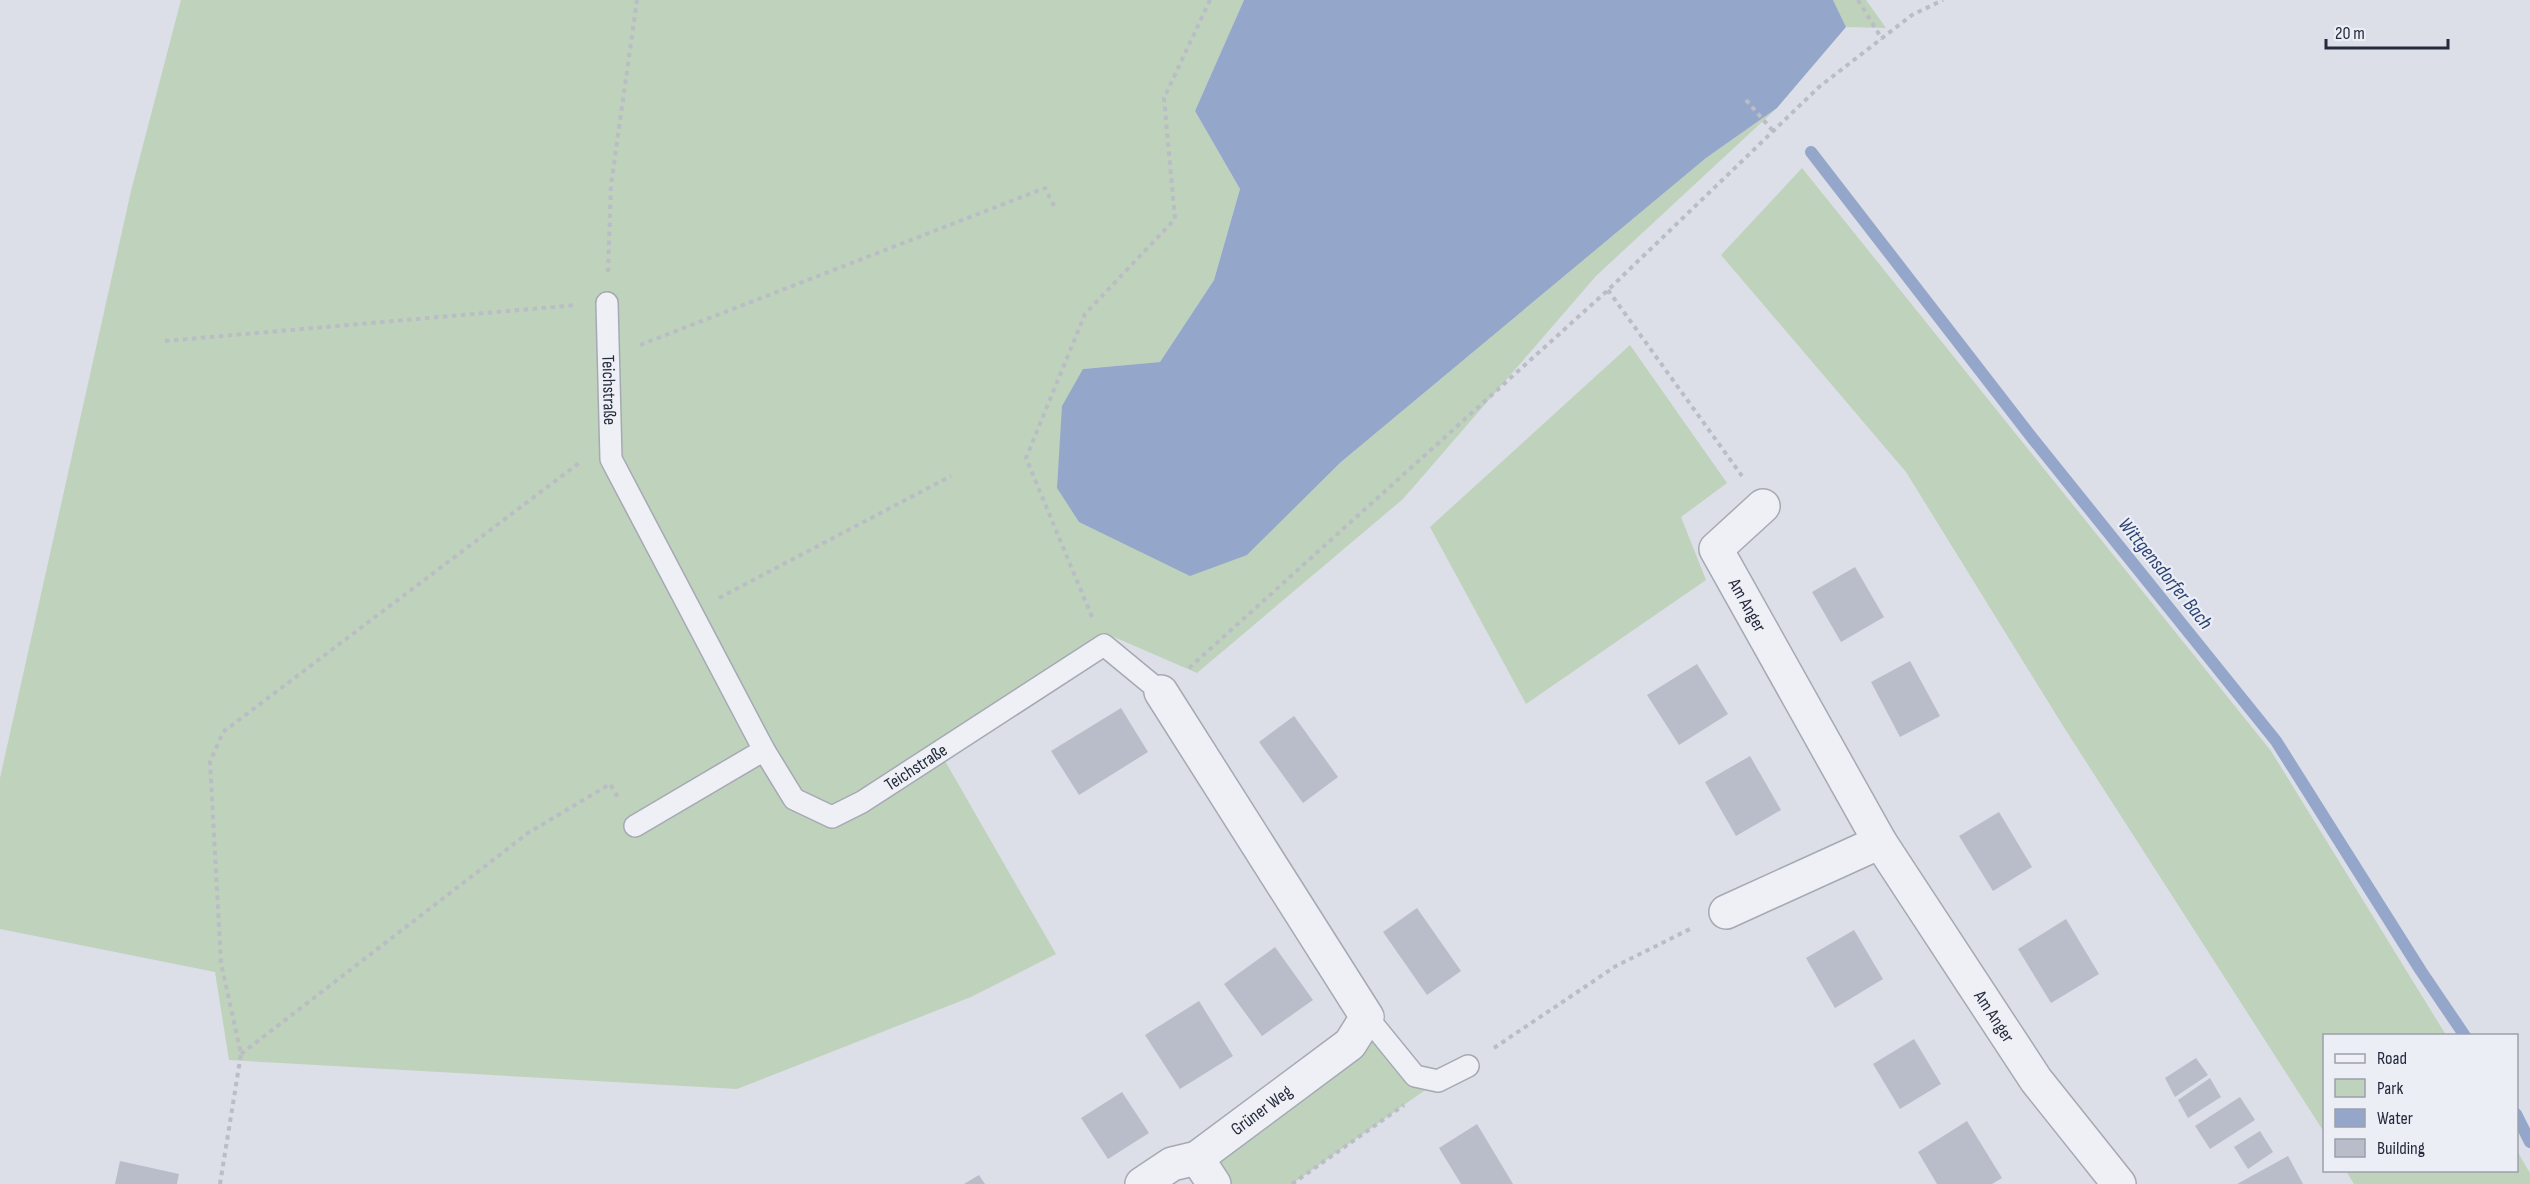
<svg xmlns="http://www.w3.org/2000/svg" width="2530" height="1184" viewBox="0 0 2530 1184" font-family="'Sofia Sans Condensed',sans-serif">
  <rect width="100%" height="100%" fill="#dcdfe7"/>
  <!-- green -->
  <path fill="#bfd2bc" d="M181 0H1244L1195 111 1240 189 1214 280 1160 362 1083 369 1247 555 1341 462 1706 158 1777 108 1596 276 1403 499 1197 673 1107 634 941 754 1056 954 971 997 737 1089 229 1060 215 972 0 929V778L131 191Z
    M1833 0H1866L1886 28 1846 27Z
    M1802 168 2271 751 2446 1035 2324 1036V1132L2065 729 1906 472 1721 255Z
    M1630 345 1727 483 1681 517 1706 580 1526 704 1430 527Z
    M1367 1017 1415 1076 1438 1081 1292 1184H1214L1197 1158Z
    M2517 1151 2530 1173V1184H2354L2346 1171 2516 1170Z"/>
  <!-- water -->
  <path fill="#94a7ca" d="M1244 0H1833L1846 27 1777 108 1706 158 1341 462 1247 555 1190 576 1079 522 1057 488 1062 406 1083 369 1160 362 1214 280 1240 189 1195 111Z"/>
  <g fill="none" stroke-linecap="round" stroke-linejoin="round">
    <!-- stream -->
    <path stroke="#94a7ca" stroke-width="12" d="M1811 152 2033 439 2276 741 2421 971 2465 1036
      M2516 1114 2530 1142"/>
  </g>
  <!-- building -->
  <path fill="#b9bdca" d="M1855 567 1884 617 1841 642 1812 592Z
    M1910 661 1940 716 1900 737 1871 682Z
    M1697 664 1728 714 1679 745 1647 695Z
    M1121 708 1148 752 1079 795 1051 751Z
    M1294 716 1338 777 1303 803 1259 742Z
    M1750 756 1781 810 1736 836 1705 782Z
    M1999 812 2032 867 1993 891 1959 836Z
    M1417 908 1461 971 1427 995 1383 932Z
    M2066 919 2099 974 2051 1003 2018 949Z
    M1854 930 1883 979 1835 1008 1806 958Z
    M1275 947 1313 1000 1262 1036 1224 984Z
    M1199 1001 1233 1056 1180 1089 1145 1035Z
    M1914 1039 1941 1084 1900 1109 1873 1064Z
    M2196 1058 2208 1075 2175 1097 2165 1078Z
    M2210 1078 2221 1097 2188 1118 2178 1100Z
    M1122 1092 1149 1133 1108 1159 1081 1118Z
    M2240 1097 2255 1120 2210 1149 2195 1126Z
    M1967 1121 2002 1178 1992 1184H1937L1918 1152Z
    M1477 1124 1513 1184H1461L1439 1148Z
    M2260 1131 2273 1152 2248 1169 2234 1147Z
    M2288 1156 2303 1184H2237Z
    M120 1161 179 1174 177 1184H115Z
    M979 1175 985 1184H964Z"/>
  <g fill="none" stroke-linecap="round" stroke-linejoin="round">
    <defs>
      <g id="service">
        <path id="s1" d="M607 303 611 459 764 750 794 799 832 817 862 802 1104 645 1161 692"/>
        <path d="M635 826 764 750"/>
        <path d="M1367 1017 1415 1076 1438 1081 1468 1066"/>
      </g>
      <g id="minor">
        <path id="s2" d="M1763 506 1716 549 1880 842 2036 1080 2119 1184"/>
        <path d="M1726 912 1880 842"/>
        <path d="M1197 1158 1214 1184"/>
        <path id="s3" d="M1142 1184 1172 1164 1197 1158 1350 1044 1367 1017 1161 692"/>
      </g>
    </defs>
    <!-- service casing -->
    <use href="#service" stroke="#a5a9b4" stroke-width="24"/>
    <!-- minor casing -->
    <use href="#minor" stroke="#a5a9b4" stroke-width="36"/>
    <!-- path -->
    <path stroke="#babdc5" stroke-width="4" stroke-dasharray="4.5 4.5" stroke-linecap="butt" d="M1858 0 1882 39
      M1746 100 1773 131
      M608 272 611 185 637 0
      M1608 290 1742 476
      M165 341 577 305
      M640 345 1045 188 1054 206
      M719 598 951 476
      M1092 617 1026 458 1085 314 1175 219 1164 98 1210 0
      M1189 668 1608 290 1819 87 1912 15 1943 0
      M1494 1048 1616 966 1692 928
      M241 1054 528 833 610 784 619 799
      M220 1184 241 1054 221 963 210 762 223 732 579 463
      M1292 1184 1404 1105"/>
    <!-- service -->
    <use href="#service" stroke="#eff0f5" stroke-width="21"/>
    <!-- minor -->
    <use href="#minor" stroke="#eff0f5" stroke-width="33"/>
  </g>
  <g text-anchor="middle" stroke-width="4.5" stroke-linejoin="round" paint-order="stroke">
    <!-- street labels -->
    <g font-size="18" fill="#252b3e" stroke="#ebeef5">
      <text dy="6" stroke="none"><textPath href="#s1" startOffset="87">Teichstraße</textPath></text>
      <text dy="6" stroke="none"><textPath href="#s2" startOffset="128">Am Anger</textPath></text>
      <text dy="6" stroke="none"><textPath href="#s1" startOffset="682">Teichstraße</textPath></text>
      <text dy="6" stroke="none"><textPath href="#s2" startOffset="608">Am Anger</textPath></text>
      <text dy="6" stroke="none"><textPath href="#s3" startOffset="142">Grüner Weg</textPath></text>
    </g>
    <!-- water labels -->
    <g font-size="20" font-style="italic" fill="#2d4374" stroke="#ebeef5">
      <text transform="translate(2166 573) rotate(51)" y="7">Wittgensdorfer Bach</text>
    </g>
  </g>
  <!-- legend -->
  <rect x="2323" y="1034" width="195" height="138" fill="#ebeef5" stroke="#9ca0ac" stroke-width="1.5"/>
  <rect x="2335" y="1054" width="30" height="9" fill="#eff0f5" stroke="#9ca0ac" stroke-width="1.5"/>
  <text x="2377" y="1064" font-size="18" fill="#252b3e">Road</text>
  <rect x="2335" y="1079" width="30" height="18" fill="#bfd2bc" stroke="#9ca0ac" stroke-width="1.5"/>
  <text x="2377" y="1094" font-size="18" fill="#252b3e">Park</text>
  <rect x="2335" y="1109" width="30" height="18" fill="#94a7ca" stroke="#9ca0ac" stroke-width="1.5"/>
  <text x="2377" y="1124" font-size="18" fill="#252b3e">Water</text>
  <rect x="2335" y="1139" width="30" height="18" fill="#b9bdca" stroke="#9ca0ac" stroke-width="1.5"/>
  <text x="2377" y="1154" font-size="18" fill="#252b3e">Building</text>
  <!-- scale -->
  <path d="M2326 39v9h122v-9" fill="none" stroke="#252b3e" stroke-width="3"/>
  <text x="2335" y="39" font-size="18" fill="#252b3e" stroke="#ebeef5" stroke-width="4.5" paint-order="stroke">20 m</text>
</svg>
